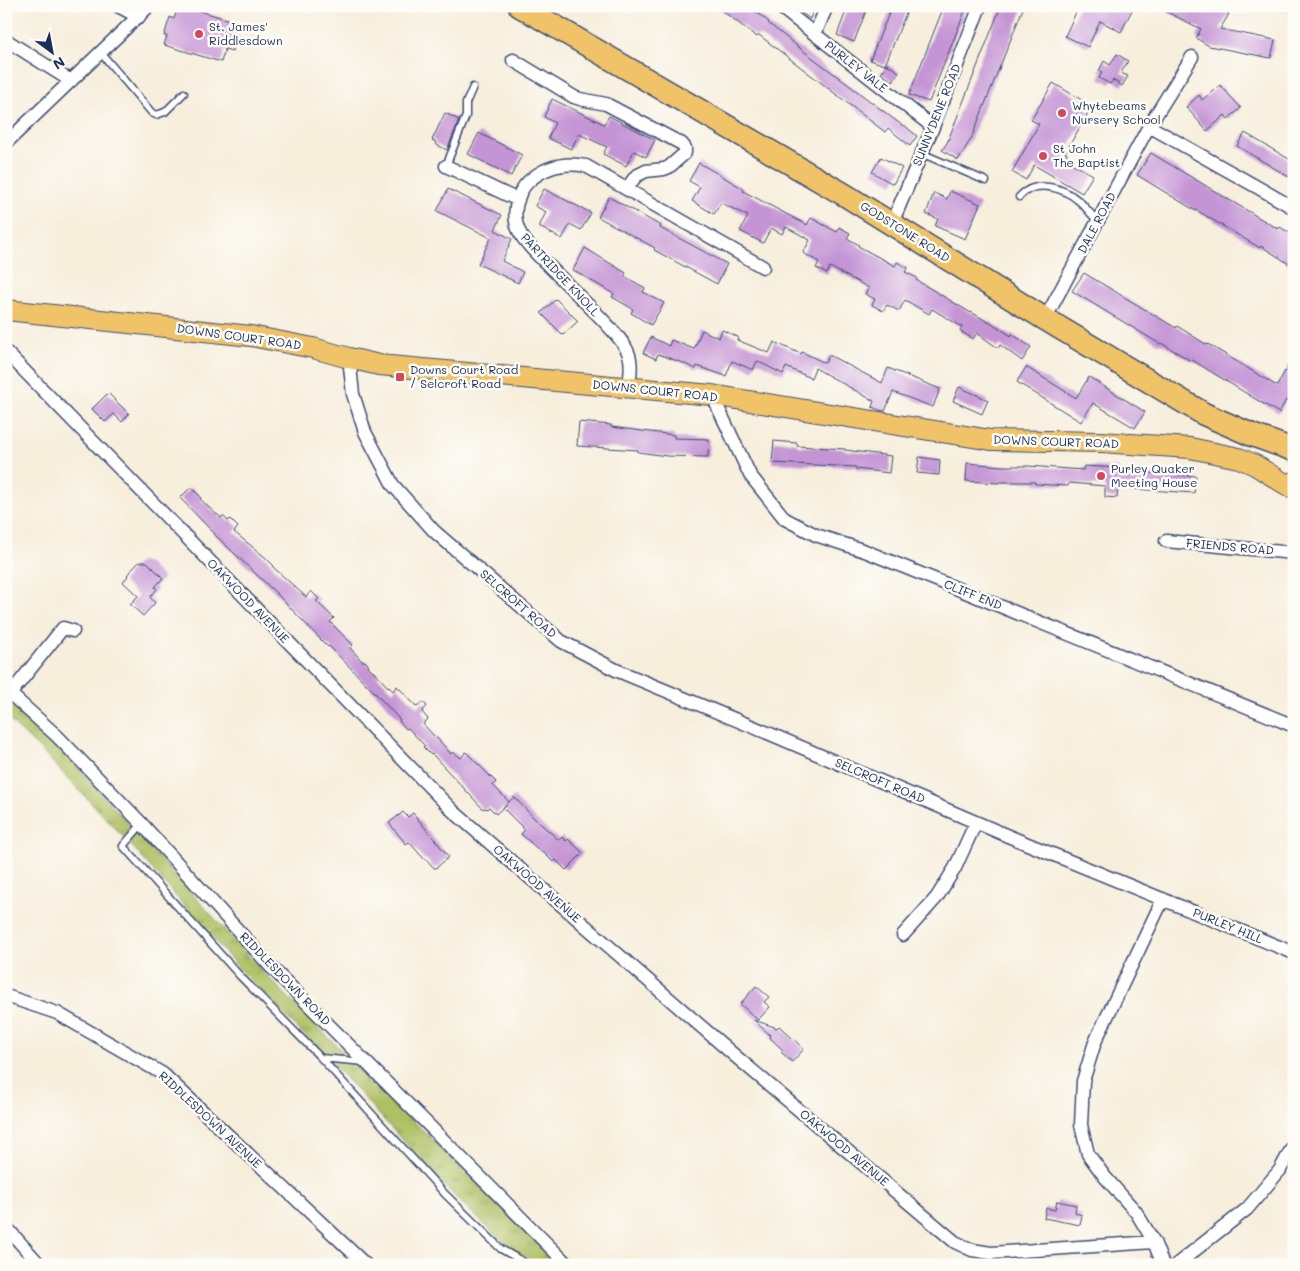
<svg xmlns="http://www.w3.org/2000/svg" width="1300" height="1271" viewBox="0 0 1300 1271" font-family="Mali,sans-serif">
  <defs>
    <pattern id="grass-tufts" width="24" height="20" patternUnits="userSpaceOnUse" patternTransform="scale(1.25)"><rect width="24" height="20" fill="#afc063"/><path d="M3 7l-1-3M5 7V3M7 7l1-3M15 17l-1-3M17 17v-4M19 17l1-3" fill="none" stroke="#8e9c55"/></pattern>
  </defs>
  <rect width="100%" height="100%" fill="#fdfcf7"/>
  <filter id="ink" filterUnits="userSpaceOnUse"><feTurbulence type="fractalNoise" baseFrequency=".02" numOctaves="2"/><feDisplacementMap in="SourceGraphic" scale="10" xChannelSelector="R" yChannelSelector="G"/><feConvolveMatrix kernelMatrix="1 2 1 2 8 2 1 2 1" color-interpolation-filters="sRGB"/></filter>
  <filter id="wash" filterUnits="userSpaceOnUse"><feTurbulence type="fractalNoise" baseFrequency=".0096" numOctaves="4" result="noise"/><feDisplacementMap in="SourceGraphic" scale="20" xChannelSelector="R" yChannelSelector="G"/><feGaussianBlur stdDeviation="1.12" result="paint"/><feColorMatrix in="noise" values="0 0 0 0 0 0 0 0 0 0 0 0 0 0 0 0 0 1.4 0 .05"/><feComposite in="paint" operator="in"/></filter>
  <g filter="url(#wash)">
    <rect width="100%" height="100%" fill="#f7eedc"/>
    <!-- industrial -->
    <path fill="#bdc3de" d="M1266 6H1294V14Z"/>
    <!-- grass -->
    <path fill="url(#grass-tufts)" stroke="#657860" d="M6 696 53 740 264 973 347 1056 560 1265H539L505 1244 449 1191 329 1060 244 974 131 845 41 750 6 717Z"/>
    <g id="blocks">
      <!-- building -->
      <path fill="#c494d5" d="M178 6H183L233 21 230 33 237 35 232 51 225 49 221 62 164 45 167 36H164L170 17 174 19Z
        M716 6H748L769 22 768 23 801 49 903 126 904 125 917 136 910 146 888 128 885 132 759 35 757 37Z
        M792 6H815L810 19Z
        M848 6H868L854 42 837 35Z
        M892 6H909L885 65 870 60Z
        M944 6H967L929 102 909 95Z
        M1001 6H1024L971 139 958 160 942 150 947 143Z
        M1079 6H1134L1121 32 1100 21 1088 47 1065 36Z
        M1155 6H1215L1229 14 1220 29 1275 40 1271 58 1209 46 1196 38 1201 29Z
        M1117 54 1128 61 1121 73 1128 76 1122 86 1113 80 1110 84 1099 78 1102 72 1099 71 1104 61 1110 65Z
        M887 64 899 72 893 81 881 74Z
        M1053 83 1092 106 1065 153 1067 154 1064 159 1093 175 1082 193 1034 165 1026 180 1012 172 1039 124 1031 120Z
        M1220 85 1241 108 1228 119 1225 115 1207 131 1186 107 1199 95 1202 100Z
        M552 99 604 124 609 116 655 140 646 157 634 151 626 166 603 154 607 147 579 134 571 149 548 138 555 123 544 117Z
        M445 113 459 120 447 150 435 144 436 142 432 140Z
        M479 133 522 155 511 176 468 154Z
        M1245 133 1294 162V169L1289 177 1237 146Z
        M1151 153 1278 229 1280 227 1294 236V267L1261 246 1260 248 1196 210V211L1137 175Z
        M881 157 902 168 893 184 872 172Z
        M699 163 744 189 743 191 807 225 811 218 837 232 839 227 850 233 847 238 859 245 858 246 895 266 897 262 908 268 905 272 917 278 916 280 971 313V312L988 322 989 321 1011 336 1012 334 1031 347 1022 361 1000 345 998 348 977 333 973 339 960 331 962 327 932 309 929 314 905 300 899 311 887 305 883 311 872 305 875 299 865 294 869 288 830 267 827 274 816 268 819 262 803 253 810 240 786 227 782 234 771 228 763 243 740 231 748 216 721 203 714 214 692 201 700 187 689 181Z
        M448 189 502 215 495 230 512 239 502 261 523 272 518 283 478 264 491 238 437 211Z
        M544 189 591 213 581 230 570 224 562 239 539 227 546 212 535 206Z
        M950 191 980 204 965 239 935 226 938 219 926 214 934 193 947 199Z
        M609 197 661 226 660 228 727 264 717 284 654 250 655 248 598 217Z
        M585 248 626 273 624 276 645 288 643 292 664 303 651 325 631 313 633 309 612 297 614 294 573 270Z
        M1084 273 1176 328 1177 326 1207 345 1208 344 1277 386 1285 371 1294 375V404L1286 400 1279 413 1257 400 1192 360 1191 361 1161 343 1160 344 1072 291Z
        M556 299 578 321 563 335 541 313Z
        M702 330 719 338 722 330 738 337 737 340 769 353 774 342 801 354 802 352 825 363 829 355 882 383 888 368 940 389 933 407 893 392 885 411 879 410 872 407 874 401 815 368 811 378 786 367 783 374 757 361 753 370 732 361 726 376 697 366 696 369 683 363 658 354 656 359 643 353 651 337 669 346 671 340 694 349Z
        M1026 367 1076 398 1089 377 1145 412 1135 428 1093 403 1081 422 1017 382Z
        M959 387 988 400 982 414 953 401Z
        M108 393 129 414 122 422 114 414 105 422 92 409Z
        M579 422 611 425V427L674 435V438L709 439 708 457 667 456 638 452V450L577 446Z
        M774 441 797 443V446L845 449V450L891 456 889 473 856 469V467L772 463Z
        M919 457 940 460 939 475 917 473Z
        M967 463 1002 466H1028L1083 470 1084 466 1119 468V471L1196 476 1194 493 1118 488 1117 498 1105 497V486L1069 483 1068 486 1035 484V482H1000L999 483 966 481Z
        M191 487 201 497 200 499 217 515V514L221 518 223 516 228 521 230 519 238 527 234 532 265 557 274 566 273 567 306 597 311 591 319 599 316 601 334 618 330 622 353 645 350 648 362 661H365L368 664V666L388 687V686L393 691 397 686 417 707 423 702 427 706 422 712 428 719 423 724 436 738H437L451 754 453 752 461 758 466 752 496 782 493 785 509 802 496 814 489 807 487 809 485 808 483 809 432 754 431 755 423 747 425 746 408 728 406 729 399 721 400 720 377 695 329 646 328 647 321 640 276 593 214 534H215L210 529 180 498Z
        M139 562H147L163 578 155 587 157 589 150 597 155 603 143 616 130 604 138 596 123 582 128 576 127 575Z
        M514 797 535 819 559 840 562 837 566 841 568 839 583 853 566 870 556 860 553 862 542 851 541 852 521 834 525 830 503 808Z
        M403 812 408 817 413 813 449 857 436 868H434L426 859 425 860 409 842 406 844 389 823Z
        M756 986 769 997 764 1002 770 1007 758 1020 740 1004Z
        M754 1020 777 1028 779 1026 804 1049 792 1062 781 1052 783 1050 770 1038 771 1036Z
        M1057 1201 1076 1205 1075 1213 1082 1215 1080 1225 1044 1218 1046 1208 1055 1210Z"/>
    </g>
  </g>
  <g filter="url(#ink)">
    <use href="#blocks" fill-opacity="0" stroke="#3c4c71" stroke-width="1"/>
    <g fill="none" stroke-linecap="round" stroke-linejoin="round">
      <defs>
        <path id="lane" d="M101 53 152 113 156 115 165 112 184 93
          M921 153 986 181
          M446 166 466 116V103L473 87
          M1019 197C1035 179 1063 187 1079 201 1086 207 1091 215 1098 221
          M1291 368 1294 370
          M142 824 123 846 240 976 321 1058 445 1194 501 1249 529 1265
          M321 1058 365 1062"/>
        <path id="street" d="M118 6 139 17
          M779 6 933 127
          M815 34 827 6
          M6 40 71 81
          M513 60 574 97 580 99 606 104 682 144 685 148V153L669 167 664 169 646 171 636 176 627 188
          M1149 126 1294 208
          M6 143 149 6
          M446 166 518 200
          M892 223 933 127 980 6
          M1045 319 1149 126 1192 57
          M6 352 453 811 734 1055 955 1242 972 1250 991 1253 1154 1242
          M349 358 353 394 365 432 393 485 434 531 561 641 616 670 775 736 1008 836 1294 953
          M629 388C630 376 633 361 627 350 621 338 610 328 601 318 584 301 567 284 550 267 540 257 527 246 520 233 511 217 516 193 529 181 546 166 565 162 586 166L763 267
          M712 395 750 475 785 519 816 535 865 551 1294 726
          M1166 541 1294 553
          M6 690 57 736 142 824 271 967 568 1265
          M11 693 63 628 73 631
          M1163 899 1095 1042 1083 1081 1081 1125 1088 1154 1105 1177 1136 1212 1154 1242 1163 1265
          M903 935 937 897 955 868 976 822
          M6 996 57 1013 163 1074 366 1265
          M6 1227 40 1265
          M1176 1265 1247 1209 1280 1170 1294 1144"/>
        <path id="primary" d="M6 310 251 336 313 348 349 358 379 365 412 368 712 395 991 440 1101 442 1190 448 1239 458 1255 465 1290 487 1294 482"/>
        <path id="highway" d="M520 6 845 195 1045 319 1204 414 1252 435 1294 450"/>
      </defs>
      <!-- lane casing -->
      <use href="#lane" stroke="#3c4c71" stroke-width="9"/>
      <!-- street casing -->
      <use href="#street" stroke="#3c4c71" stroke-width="15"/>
      <!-- primary casing -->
      <use href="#primary" stroke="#3c4c71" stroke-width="22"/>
      <!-- highway casing -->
      <use href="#highway" stroke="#3c4c71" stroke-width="25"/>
      <!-- lane -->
      <use href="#lane" stroke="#fff" stroke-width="6"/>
      <!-- street -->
      <use href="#street" stroke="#fff" stroke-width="12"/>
      <!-- primary -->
      <use href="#primary" stroke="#f0c369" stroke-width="20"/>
      <!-- highway -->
      <use href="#highway" stroke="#f0c369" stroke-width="22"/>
    </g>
  </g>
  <!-- markers -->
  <g fill="#d1495b" stroke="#fdfcf7" stroke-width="2">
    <circle cx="199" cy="34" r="5"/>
    <circle cx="1062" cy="113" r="5"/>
    <circle cx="1043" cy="156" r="5"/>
    <rect x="395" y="372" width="10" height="10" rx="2.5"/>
    <circle cx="1101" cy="476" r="5"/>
  </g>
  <g text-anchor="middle" stroke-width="5" stroke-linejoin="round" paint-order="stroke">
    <!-- poi labels -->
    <g font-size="12" fill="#1b2f5e" stroke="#fdfcf7" text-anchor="start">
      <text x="209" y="31">St. James'<tspan x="209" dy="14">Riddlesdown</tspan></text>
      <text x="1072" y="110">Whytebeams<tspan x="1072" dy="14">Nursery School</tspan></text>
      <text x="1053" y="153">St John<tspan x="1053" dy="14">The Baptist</tspan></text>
      <text x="410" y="374">Downs Court Road<tspan x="410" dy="14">/ Selcroft Road</tspan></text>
      <text x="1111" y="473">Purley Quaker<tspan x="1111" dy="14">Meeting House</tspan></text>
    </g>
    <!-- street labels -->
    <g font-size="12" fill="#1b2f5e" stroke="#fdfcf7">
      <text transform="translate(856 67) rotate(38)" y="4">PURLEY VALE</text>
      <text transform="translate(937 115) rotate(-68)" y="4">SUNNYDENE ROAD</text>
      <text transform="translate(1097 223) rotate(-62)" y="4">DALE ROAD</text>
      <text transform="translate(905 232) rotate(32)" y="4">GODSTONE ROAD</text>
      <text transform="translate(560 275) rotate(47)" y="4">PARTRIDGE KNOLL</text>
      <text transform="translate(239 337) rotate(8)" y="4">DOWNS COURT ROAD</text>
      <text transform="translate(655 391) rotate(6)" y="4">DOWNS COURT ROAD</text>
      <text transform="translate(1056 442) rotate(2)" y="4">DOWNS COURT ROAD</text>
      <text transform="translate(1230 547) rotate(5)" y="4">FRIENDS ROAD</text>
      <text transform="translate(973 595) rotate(22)" y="4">CLIFF END</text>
      <text transform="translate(248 601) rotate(46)" y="4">OAKWOOD AVENUE</text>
      <text transform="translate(518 604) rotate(41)" y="4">SELCROFT ROAD</text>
      <text transform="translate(880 781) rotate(23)" y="4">SELCROFT ROAD</text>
      <text transform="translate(537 884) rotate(41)" y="4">OAKWOOD AVENUE</text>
      <text transform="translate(1228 926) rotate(22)" y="4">PURLEY HILL</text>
      <text transform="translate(285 979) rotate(46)" y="4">RIDDLESDOWN ROAD</text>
      <text transform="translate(210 1120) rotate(43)" y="4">RIDDLESDOWN AVENUE</text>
      <text transform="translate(844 1148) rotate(40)" y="4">OAKWOOD AVENUE</text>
    </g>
  </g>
  <!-- margin -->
  <rect width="1300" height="1271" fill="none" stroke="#fdfcf7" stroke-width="25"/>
  <!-- north arrow -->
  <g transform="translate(52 52) rotate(148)" stroke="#fdfcf7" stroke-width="4" paint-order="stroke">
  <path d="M0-4L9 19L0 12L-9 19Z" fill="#1b2f5e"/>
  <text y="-8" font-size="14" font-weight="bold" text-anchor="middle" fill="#1b2f5e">N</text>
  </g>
</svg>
